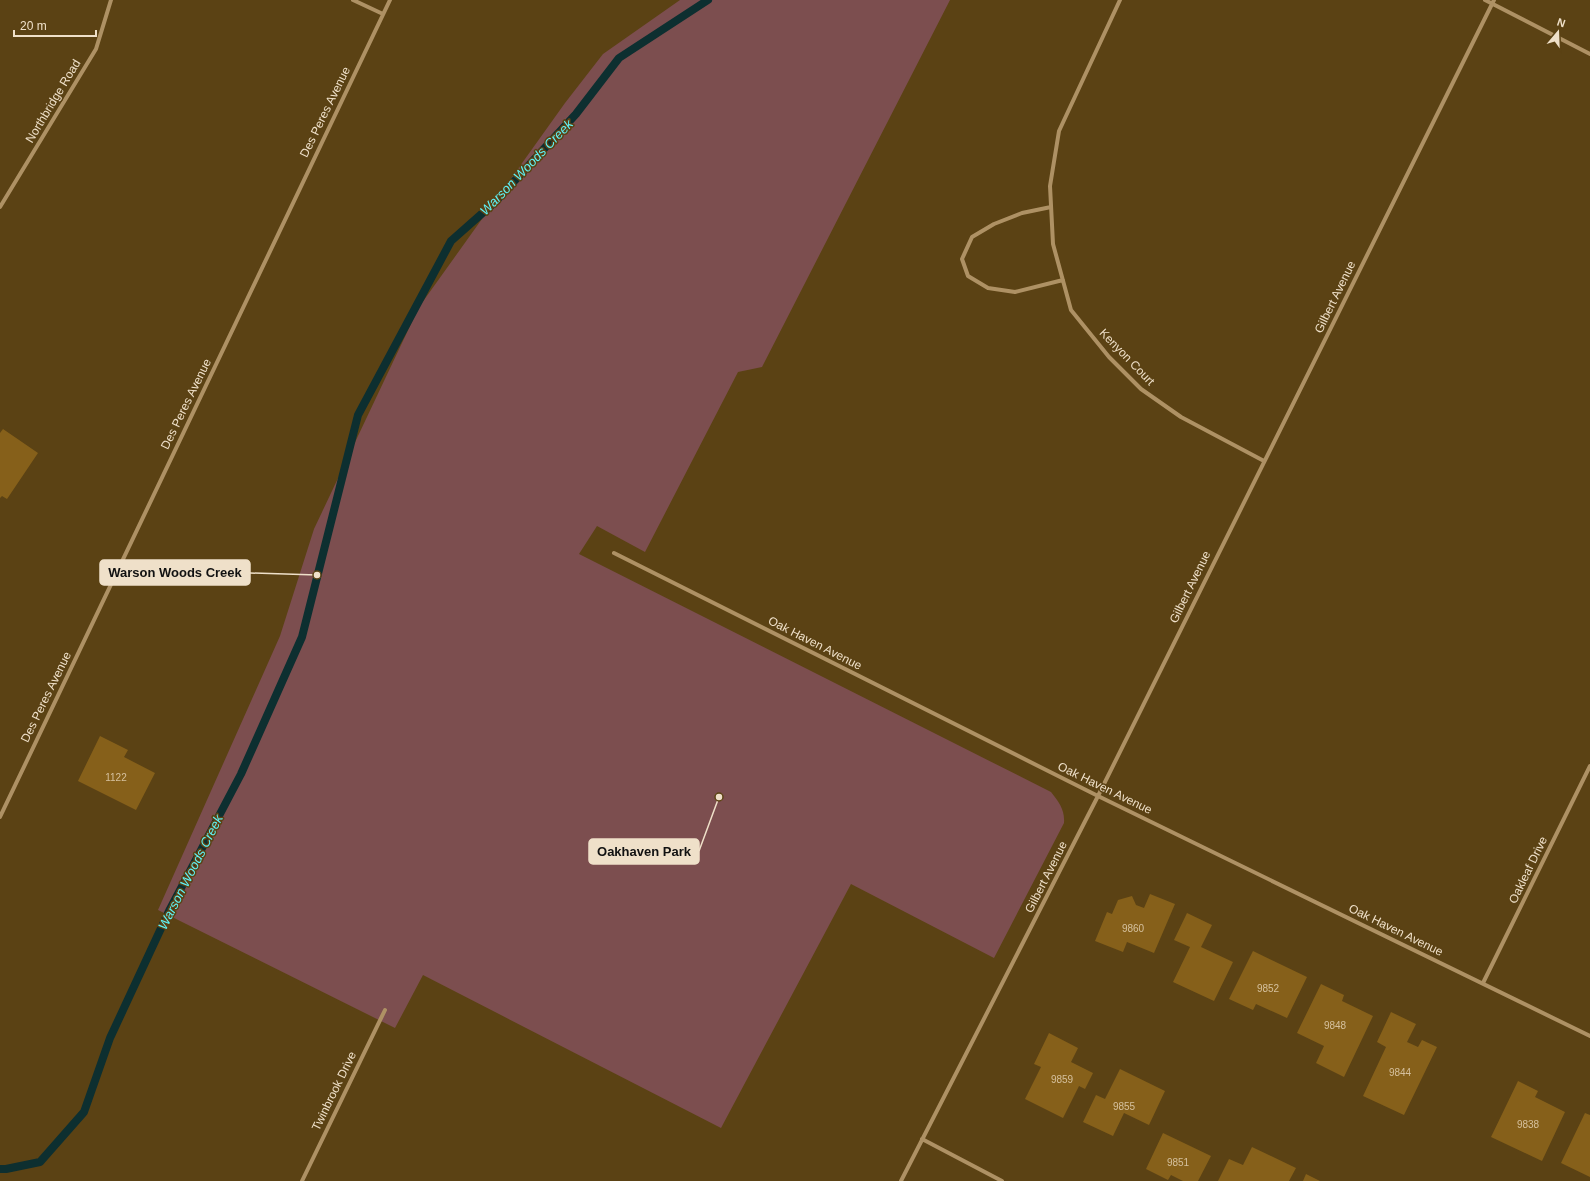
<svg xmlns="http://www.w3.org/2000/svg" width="1590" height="1181" viewBox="0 0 1590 1181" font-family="Arial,sans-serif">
  <rect width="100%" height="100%" fill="#5b4214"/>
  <!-- green -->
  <path fill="#7c4e4f" d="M680 0H950L762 367 738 372 645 552 597 526 579 554 1051 792C1059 802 1065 810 1064 823L994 958 851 884 721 1128 423 975 395 1028 158 910 280 636 314 529 419 307 565 103 603 54Z"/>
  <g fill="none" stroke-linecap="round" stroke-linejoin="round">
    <!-- stream -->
    <path stroke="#0d2f30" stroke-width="8" d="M0 1169H6L40 1162 84 1112 110 1038 170 909 241 774 302 637 358 415 451 241 495 202 576 114 619 58 708 0"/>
  </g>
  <!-- building -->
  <path fill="#86601a" d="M3 429 38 453 7 499 2 496 0 498V433Z
    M100 736 128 750 124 757 155 773 136 810 78 781Z
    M1150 894 1175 904 1154 953 1127 942 1123 952 1095 941 1107 912 1112 914 1118 900 1132 896 1136 905 1144 908Z
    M1187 913 1212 925 1201 947 1233 962 1214 1001 1173 982 1190 947 1174 940Z
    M1253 951 1307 977 1287 1018 1256 1004 1253 1010 1229 999Z
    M1321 984 1344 995 1342 1001 1373 1016 1344 1077 1316 1063 1324 1046 1297 1033Z
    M1391 1012 1416 1024 1407 1042 1418 1047 1422 1040 1437 1047 1404 1115 1363 1096 1386 1047 1377 1042Z
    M1049 1033 1078 1048 1071 1062 1093 1073 1085 1089 1079 1086 1063 1118 1025 1099 1041 1067 1034 1064Z
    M1120 1069 1165 1091 1149 1125 1124 1113 1113 1136 1083 1122 1096 1095 1105 1099Z
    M1518 1081 1538 1091 1535 1097 1565 1112 1542 1161 1491 1137Z
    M1585 1113 1590 1115V1177L1561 1163Z
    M1163 1133 1211 1156 1198 1181H1183L1171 1175 1168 1180 1146 1169Z
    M1252 1147 1296 1168 1289 1181H1218L1229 1159 1243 1165Z
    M1306 1174 1320 1181H1303Z"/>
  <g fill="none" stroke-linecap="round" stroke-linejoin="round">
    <!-- minor -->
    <path stroke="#ae9164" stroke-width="4" d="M353 0 383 14
      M1120 0 1059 131 1050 186 1053 244 1071 310 1109 357 1141 389 1181 417 1264 461
      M1485 0 1590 54
      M0 207 96 49 111 0
      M1051 207 1022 213 994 224 972 237 962 259 968 276 988 288 1015 292 1063 280
      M614 553 1098 796 1590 1036
      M0 817 390 0
      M1483 983 1590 766
      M922 1139 1002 1181
      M302 1181 385 1010
      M901 1181 1098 796 1494 0"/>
  </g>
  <g text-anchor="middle" stroke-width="3" stroke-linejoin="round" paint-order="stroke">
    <!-- number labels -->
    <g font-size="10" fill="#d5c09d">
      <text x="116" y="781">1122</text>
      <text x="1133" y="932">9860</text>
      <text x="1268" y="992">9852</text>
      <text x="1335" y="1029">9848</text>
      <text x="1400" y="1076">9844</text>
      <text x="1062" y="1083">9859</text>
      <text x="1124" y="1110">9855</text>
      <text x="1528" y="1128">9838</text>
      <text x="1178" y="1166">9851</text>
    </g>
    <!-- street labels -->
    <g font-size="12" fill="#efe0c9" stroke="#5b4214">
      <text transform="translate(53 101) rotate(-59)" y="4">Northbridge Road</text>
      <text transform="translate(325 112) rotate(-64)" y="4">Des Peres Avenue</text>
      <text transform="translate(1335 297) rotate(-64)" y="4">Gilbert Avenue</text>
      <text transform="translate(1127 357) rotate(46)" y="4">Kenyon Court</text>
      <text transform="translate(186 404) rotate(-64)" y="4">Des Peres Avenue</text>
      <text transform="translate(1190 587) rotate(-64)" y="4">Gilbert Avenue</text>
      <text transform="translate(815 643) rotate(27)" y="4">Oak Haven Avenue</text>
      <text transform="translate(46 697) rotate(-64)" y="4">Des Peres Avenue</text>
      <text transform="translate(1105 788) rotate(26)" y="4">Oak Haven Avenue</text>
      <text transform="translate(1528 870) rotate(-64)" y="4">Oakleaf Drive</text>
      <text transform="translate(1046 877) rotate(-63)" y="4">Gilbert Avenue</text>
      <text transform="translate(1396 930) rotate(26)" y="4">Oak Haven Avenue</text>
      <text transform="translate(334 1091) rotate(-64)" y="4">Twinbrook Drive</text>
    </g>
    <!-- water labels -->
    <g font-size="13" font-style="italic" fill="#5ef4f9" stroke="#5b4214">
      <text transform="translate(526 167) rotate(-46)" y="5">Warson Woods Creek</text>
      <text transform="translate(190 872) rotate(-63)" y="5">Warson Woods Creek</text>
    </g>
  </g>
  <!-- callouts -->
  <path fill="none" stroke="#efe0c9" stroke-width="1.5" d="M317 575L250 573M719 797L699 851"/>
  <g fill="#efe0c9" stroke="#5b4214" stroke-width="1.5">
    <circle cx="317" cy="575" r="4"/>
    <circle cx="719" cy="797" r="4"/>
  </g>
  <g fill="#efe0c9" stroke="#efe0c9" stroke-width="1.5">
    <rect x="100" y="560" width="150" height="25" rx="4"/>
    <rect x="589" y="839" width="110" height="25" rx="4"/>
  </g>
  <g font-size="13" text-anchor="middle" font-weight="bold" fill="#111">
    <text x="175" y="577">Warson Woods Creek</text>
    <text x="644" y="856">Oakhaven Park</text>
  </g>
  <!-- north arrow -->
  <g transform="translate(1558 32) rotate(19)" stroke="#5b4214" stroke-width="3" paint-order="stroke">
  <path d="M0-3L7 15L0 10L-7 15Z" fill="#efe0c9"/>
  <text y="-6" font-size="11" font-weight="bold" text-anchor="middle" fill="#efe0c9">N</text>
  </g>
  <!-- scale -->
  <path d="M14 30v6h82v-6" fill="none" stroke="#efe0c9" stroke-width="2"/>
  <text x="20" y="30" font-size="12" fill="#efe0c9" stroke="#5b4214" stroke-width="3" paint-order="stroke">20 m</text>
</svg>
